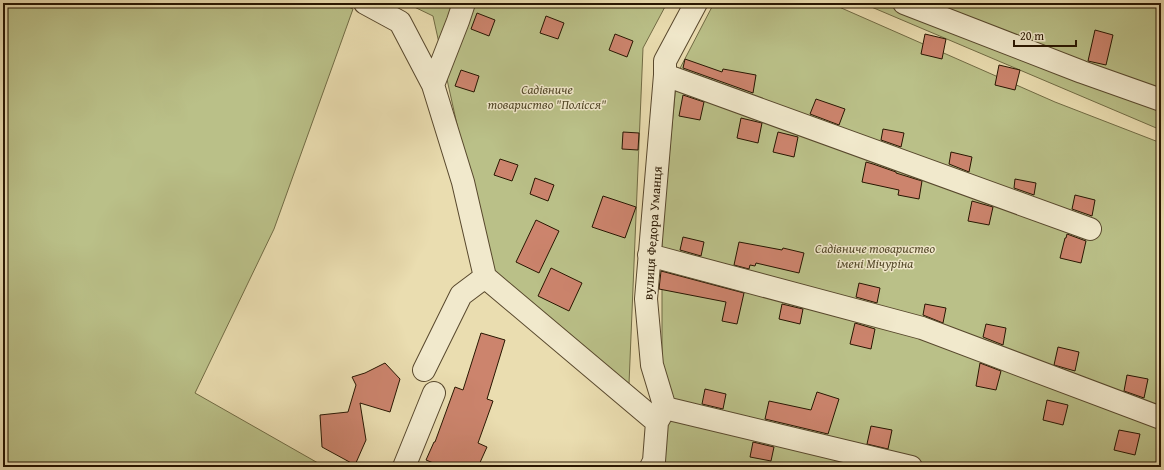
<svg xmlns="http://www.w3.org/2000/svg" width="1164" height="470" viewBox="0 0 1164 470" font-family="'Gentium Book Plus',serif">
  <rect width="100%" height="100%" fill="#eaddb0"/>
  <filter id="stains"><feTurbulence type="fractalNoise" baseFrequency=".005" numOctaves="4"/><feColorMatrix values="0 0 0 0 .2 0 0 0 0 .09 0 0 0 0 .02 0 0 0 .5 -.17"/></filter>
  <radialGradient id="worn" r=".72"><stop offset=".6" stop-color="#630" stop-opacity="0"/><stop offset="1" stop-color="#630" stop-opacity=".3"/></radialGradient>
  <!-- green -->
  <path fill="#bac088" stroke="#716b44" d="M3 3H340L353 9 274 229 195 393 325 467H3Z
    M406 3H667L643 48 629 384 490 274 433 16Z
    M714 3H830L1055 102 1161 143V467H662V229L677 74Z
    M862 3H1161V130Z"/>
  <!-- building -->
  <path fill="#cc846d" stroke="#281601" d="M477 13 495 20 489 36 471 29Z
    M546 16 564 23 558 39 540 33Z
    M1095 30 1113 35 1106 65 1088 61Z
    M615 34 633 41 627 57 609 50Z
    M925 34 946 39 942 59 921 54Z
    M685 59 722 72 723 69 756 75 753 93 683 68Z
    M999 65 1020 70 1015 90 995 85Z
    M461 70 479 76 474 92 455 86Z
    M683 95 704 102 700 120 679 116Z
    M816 99 845 109 839 125 810 114Z
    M741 118 762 123 758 143 737 138Z
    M883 129 904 133 901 147 881 140Z
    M623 132 639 133 638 150 622 149Z
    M778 132 798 137 794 157 773 152Z
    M951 152 972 157 969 172 949 164Z
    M500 159 518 165 512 181 494 175Z
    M866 162 873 164 896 172V173L922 181 919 199 898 195 899 190 862 182Z
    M535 178 554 185 548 201 530 194Z
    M1015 179 1036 183 1034 195 1014 188Z
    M1075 195 1095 200 1092 216 1072 209Z
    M603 196 636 207 625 238 592 227Z
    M972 201 993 207 989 225 968 221Z
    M536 220 559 231 539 273 516 262Z
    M1067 234 1086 241 1081 263 1060 258 1065 238H1066Z
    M683 237 704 242 701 256 680 250Z
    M739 242 782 250 783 248 804 253 799 273 756 263 755 266 750 265 749 269 734 265Z
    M551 268 582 283 569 311 538 296Z
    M661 271 744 293 737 324 722 321 726 302 659 289Z
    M859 283 880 288 877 303 856 297Z
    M782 304 803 309 800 324 779 319Z
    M925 304 946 308 943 323 923 315Z
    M855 323 875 329 871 349 850 344Z
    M986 324 1006 328 1003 345 983 337Z
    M481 333 505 340 487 399 493 401 478 443 487 447 478 467H443L426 460 434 442H435L455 387 463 390Z
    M1058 347 1079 352 1075 371 1054 365Z
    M385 363 400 379 390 412 360 403 366 440 355 465 322 447 320 415 348 412 356 385 352 377 365 373Z
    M980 363 1001 371 996 390 976 386Z
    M1127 375 1148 379 1144 398 1124 391Z
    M705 389 726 394 723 409 702 404Z
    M817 392 839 399 828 434 765 419 769 401 811 410Z
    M1047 400 1068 405 1063 425 1043 420Z
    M871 426 892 430 888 449 867 444Z
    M1119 430 1140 434 1135 455 1114 450Z
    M753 442 774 447 771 461 750 457Z"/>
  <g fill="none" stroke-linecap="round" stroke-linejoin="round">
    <defs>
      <path id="minor" d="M365 3 400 22 433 85 463 182 485 277 657 422
        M904 3 1082 72 1161 100
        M665 75 1090 229
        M433 85 458 21 464 3
        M649 255 922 328 1161 418
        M424 370 461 295 485 277
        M665 408 911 467
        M404 467 434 393
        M651 467 654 461 657 422 665 408 652 365 646 299 665 75V61L696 3"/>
    </defs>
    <!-- minor casing -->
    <use href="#minor" stroke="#58482d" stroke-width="24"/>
    <!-- minor -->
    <use href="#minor" stroke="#f1e9cc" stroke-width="22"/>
  </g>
  <g text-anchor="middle" stroke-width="3" stroke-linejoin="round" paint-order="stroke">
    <!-- park labels -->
    <g font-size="13" font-style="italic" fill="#54492a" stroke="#f1e9cc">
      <text x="547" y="94">Садівниче<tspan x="547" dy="15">товариство "Полісся"</tspan></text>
      <text x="875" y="253">Садівниче товариство<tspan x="875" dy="15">імені Мічуріна</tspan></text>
    </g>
    <!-- street labels -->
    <g font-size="13" fill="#281601" stroke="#f1e9cc">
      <text transform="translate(652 233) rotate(-86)" y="5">вулиця Федора Уманця</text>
    </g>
  </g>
  <!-- margin -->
  <rect width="1164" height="470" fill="none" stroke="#eaddb0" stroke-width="16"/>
  <rect x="4" y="4" width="1156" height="462" fill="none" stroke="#281601" stroke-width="2"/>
  <rect x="8" y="8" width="1148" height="454" fill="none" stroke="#281601"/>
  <!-- scale -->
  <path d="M1014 40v6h62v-6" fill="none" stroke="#281601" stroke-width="2"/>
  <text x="1020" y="40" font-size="12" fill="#281601" stroke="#f1e9cc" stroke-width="3" paint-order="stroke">20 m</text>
  <rect width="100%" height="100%" filter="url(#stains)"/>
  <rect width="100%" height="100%" fill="url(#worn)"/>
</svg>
